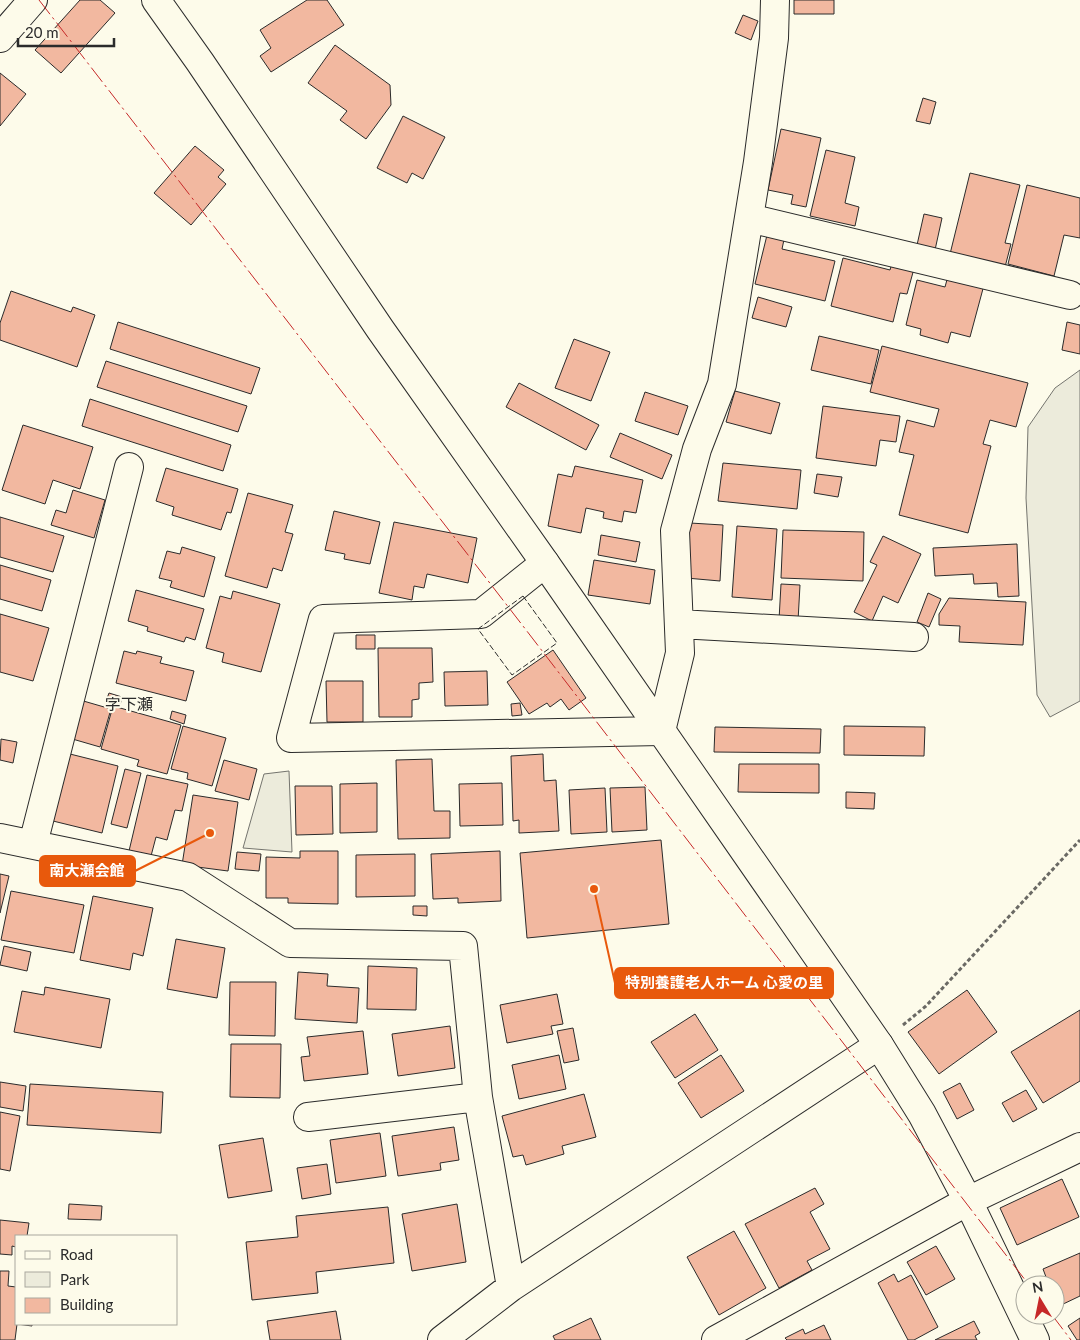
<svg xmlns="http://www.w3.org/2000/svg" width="1080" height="1340" viewBox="0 0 1080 1340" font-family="Lato,'Noto Sans JP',sans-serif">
  <rect width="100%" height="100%" fill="#fdfbea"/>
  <!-- green -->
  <path fill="#ecebdb" stroke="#74746e" d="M1080 370V701L1050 717 1037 695 1026 498 1028 427 1055 388Z
    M289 771 292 852 243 848 264 774Z"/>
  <!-- building -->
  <path fill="#f2b8a0" stroke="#2b2b2b" d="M80 0H100L115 13 61 73 35 50Z
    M307 0H327L344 25 271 72 260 56 271 48 260 30Z
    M794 0H834V14H794Z
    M743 15 758 21 751 40 735 33Z
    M335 45 390 85 391 105 366 139 340 120 347 111 308 83Z
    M0 73 26 94 0 126Z
    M923 98 936 102 930 124 916 121Z
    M403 116 445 137 423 179 412 173 407 183 377 168Z
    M781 129 821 138 806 207 791 204 793 195 768 190Z
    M195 146 224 170 218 177 226 184 191 225 154 193Z
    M826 150 855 157 845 203 859 207 855 226 810 216Z
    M970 173 1020 185 1005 243 1011 244 1005 267 950 254Z
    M1027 185 1080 198V238L1064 235 1054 276 1008 264Z
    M924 214 942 218 935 250 917 245Z
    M768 231 785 235 782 249 835 261 825 301 755 284Z
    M843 258 890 270 893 259 915 265 907 294 900 293 893 322 831 306Z
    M948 276 984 285 970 337 951 332 948 343 920 335 921 329 906 325 917 280 945 287Z
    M11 291 71 312 73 307 95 315 77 367 0 340V323Z
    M758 297 792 307 786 327 752 318Z
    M118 322 260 368 251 394 110 349Z
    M1067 322 1080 325V354L1062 350Z
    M819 336 879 350 871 384 811 370Z
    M574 339 610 352 591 401 555 388Z
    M882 346 1028 383 1016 427 990 420 983 444 991 446 968 533 899 515 914 455 899 452 907 420 934 427 939 409 870 392Z
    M106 361 247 406 238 432 97 387Z
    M519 383 599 425 586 450 506 407Z
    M735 391 780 403 771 434 726 422Z
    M645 392 688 406 678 435 635 421Z
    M90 399 231 445 223 471 82 426Z
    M823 406 900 416 896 442 880 440 876 466 816 458Z
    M23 425 93 447 80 489 53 480 45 504 2 490Z
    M620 433 672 455 662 479 610 457Z
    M723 463 801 470 797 509 718 501Z
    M575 466 643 480 636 513 624 511 622 522 603 518 604 512 586 508 581 533 548 526 558 474 572 477Z
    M166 468 238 489 231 513 227 512 221 530 172 515 174 507 156 501Z
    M817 474 842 477 838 497 814 493Z
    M73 490 105 500 94 538 51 525 56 510 66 513Z
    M248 493 293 505 285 532 293 534 282 571 273 568 267 588 225 576Z
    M334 511 380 522 370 564 344 559 345 554 325 550Z
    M0 517 64 536 53 572 0 557Z
    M394 522 477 538 468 583 427 574 424 588 414 586 412 600 379 593Z
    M690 523 723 525 720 581 686 578Z
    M737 526 777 529 772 600 732 597Z
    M783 530 864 532 863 581 781 578Z
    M601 535 640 542 636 562 598 555Z
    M883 536 921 554 898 603 883 596 872 621 854 612 877 565 870 562Z
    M1017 544 1019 596 998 597 997 583 974 584 973 574 935 576 933 548Z
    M182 547 215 557 204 597 170 587 172 581 159 578 167 551 180 554Z
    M594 560 655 570 650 604 588 595Z
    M0 565 51 580 42 611 0 599Z
    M781 584 800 585 798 621 779 620Z
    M136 590 204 609 195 640 186 637 184 642 147 631 148 627 128 621Z
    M233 591 280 604 261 672 222 662 224 653 206 648 220 596 231 599Z
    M928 593 941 599 929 627 917 622Z
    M949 598 1026 602 1023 645 959 642 960 626 939 625V614Z
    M0 614 49 628 33 681 0 672Z
    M356 635H375V649H356Z
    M378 648H432L433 682 419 683V699L412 700V717H379Z
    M553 650 586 698 569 710 561 699 550 707 547 703 529 714 507 682Z
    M124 651 136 654 137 651 162 657 160 663 194 671 186 701 116 683Z
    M487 671 488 705 445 706 444 672Z
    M326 681H363V722H327Z
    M109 693 122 697 120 705 106 701Z
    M80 700 111 709 100 747 69 738Z
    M520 703 522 715 512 716 511 704Z
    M113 706 181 725 167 774 137 766 139 760 101 749Z
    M172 711 186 715 184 724 170 719Z
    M183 726 226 738 212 786 187 779 188 773 171 769Z
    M844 726 925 727 924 756 844 755Z
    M715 727 821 729 820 753 714 752Z
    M1 739 17 742 13 763 0 760Z
    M70 754 118 766 102 833 53 821Z
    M543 754 544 781 556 780 559 831 519 833V820L513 821 511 756Z
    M432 759 434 811H450V838L398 839 396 760Z
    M224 760 257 769 249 800 215 791Z
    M739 764H819V793L738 792Z
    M125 769 141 773 127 828 111 824Z
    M147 775 188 784 182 811 175 810 167 840 156 837 151 856 129 851Z
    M377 783V832L340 833V784Z
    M502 783 503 825 460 826 459 784Z
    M295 786H332L333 834 296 835Z
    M645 787 647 830 612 832 610 788Z
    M605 788 607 832 571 834 569 790Z
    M846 792 875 793 874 809 846 808Z
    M193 795 238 802 228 871 182 865Z
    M661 840 669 924 527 938 520 853Z
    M300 851H338V904L288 903V898H266V857L300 858Z
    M500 851 501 901 458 903V898L433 899 431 854Z
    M237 852 261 854 259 871 235 869Z
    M415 854V896L356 897V855Z
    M0 874 9 876 0 913Z
    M11 891 84 905 74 953 1 940Z
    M93 896 153 908 143 956 133 953 130 970 80 960Z
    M413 906H427V916L413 915Z
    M176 939 225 948 217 998 167 989Z
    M4 946 31 952 27 971 0 965Z
    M368 966 417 968 416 1010 367 1009Z
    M298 972 328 974 327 986 359 988 357 1023 295 1019Z
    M230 982H276L275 1036 229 1035Z
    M45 987 110 999 101 1048 14 1032 22 991 44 995Z
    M967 990 997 1032 939 1074 908 1032Z
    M557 994 563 1024 551 1026 553 1034 507 1043 500 1005Z
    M1080 1010V1081L1043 1103 1011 1052Z
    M695 1014 718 1050 675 1078 651 1042Z
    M450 1026 455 1068 398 1076 392 1034Z
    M573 1028 579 1060 564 1063 557 1031Z
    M363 1031 368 1074 304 1081 301 1057 310 1056 307 1037Z
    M231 1044H281L280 1098 230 1097Z
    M559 1055 566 1089 519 1099 512 1065Z
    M721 1055 744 1091 701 1118 678 1083Z
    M0 1082 26 1086 23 1111 0 1107Z
    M960 1083 974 1110 957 1119 943 1092Z
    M30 1084 163 1092 161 1133 27 1125Z
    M1026 1090 1037 1109 1013 1122 1002 1103Z
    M584 1094 596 1137 562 1146 564 1154 526 1165 523 1155 513 1157 502 1116Z
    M0 1112 20 1116 10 1171 0 1169Z
    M454 1127 459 1160 440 1163 441 1170 398 1176 392 1136Z
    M380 1133 386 1176 336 1183 330 1140Z
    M263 1138 272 1191 228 1198 219 1145Z
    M327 1164 331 1194 302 1199 297 1168Z
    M1062 1179 1079 1217 1017 1245 1000 1208Z
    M815 1188 824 1204 810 1212 830 1249 807 1261 812 1270 779 1288 745 1224Z
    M69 1204 102 1206 101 1220 68 1219Z
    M457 1204 466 1262 412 1271 402 1214Z
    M388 1207 394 1263 316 1272 318 1293 252 1300 246 1242 298 1237 296 1216Z
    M0 1220 29 1223 27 1236H16V1247L12 1246V1255L0 1254Z
    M734 1231 766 1288 719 1315 687 1257Z
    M936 1246 955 1279 926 1295 907 1262Z
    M1080 1253V1296L1059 1306 1055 1298V1285H1049L1043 1269Z
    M0 1271H9L8 1286 16 1287V1324H32V1326L17 1324 15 1340H0Z
    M894 1274 898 1282 911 1275 938 1327 914 1340H908L878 1283Z
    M336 1311 341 1340H270L267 1321Z
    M591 1318 601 1340H555L553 1336Z
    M1080 1318V1340H1077L1068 1326Z
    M974 1321 980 1333 975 1336 977 1340H935Z
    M824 1325 831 1340H787L785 1338 803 1329 805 1334Z"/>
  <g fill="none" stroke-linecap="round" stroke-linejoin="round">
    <defs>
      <path id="street" d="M0 38 33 0
        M749 218 1070 295
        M545 563 481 614 323 619 291 738 661 731 680 653 675 531 697 449 722 384 758 162 774 38 775 0
        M679 624 914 637
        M0 838 188 877 290 943 463 946 478 1097 511 1287
        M33 844 129 467
        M308 1117 478 1097
        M442 1340 511 1287 879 1045
        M716 1340 968 1201 1080 1147"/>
      <path id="secondary" d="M156 0 200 62 380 329 545 563 879 1045 922 1114 968 1201 1035 1340"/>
    </defs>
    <!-- street casing -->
    <use href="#street" stroke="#2b2b2b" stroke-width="30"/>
    <!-- secondary casing -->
    <use href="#secondary" stroke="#2b2b2b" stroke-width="30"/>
    <!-- path -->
    <path stroke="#6a6964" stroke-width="3" stroke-dasharray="4 2.5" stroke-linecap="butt" d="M903 1025 926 1006 1080 840"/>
    <!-- street -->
    <use href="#street" stroke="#fdfbea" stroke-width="28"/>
    <!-- secondary -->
    <use href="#secondary" stroke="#fdfbea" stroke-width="28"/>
    <!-- fence -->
    <path stroke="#2b2b2b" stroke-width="1" stroke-dasharray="6 2.5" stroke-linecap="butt" d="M523 596 557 643 512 675 478 629Z"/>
    <!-- power -->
    <path stroke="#c62828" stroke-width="1" stroke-dasharray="18 4 2.5 4" stroke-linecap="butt" d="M39 0 523 626 1029 1285
      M1052 1315 1071 1340"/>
  </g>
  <g text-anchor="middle" stroke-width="4" stroke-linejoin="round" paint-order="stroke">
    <!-- quarter labels -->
    <g font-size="16" fill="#2b2b2b" stroke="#fdfbea">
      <text x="129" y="710">字下瀬</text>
    </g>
  </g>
  <!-- callouts -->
  <path fill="none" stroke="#e8590c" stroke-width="2" d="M210 833L135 871M594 889L615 983"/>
  <g fill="#e8590c" stroke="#fdfbea" stroke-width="2">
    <circle cx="210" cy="833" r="5"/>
    <circle cx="594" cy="889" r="5"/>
  </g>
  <g fill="#e8590c" stroke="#e8590c" stroke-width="2">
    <rect x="40" y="856" width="95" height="30" rx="5"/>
    <rect x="615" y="968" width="218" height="30" rx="5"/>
  </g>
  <g font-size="15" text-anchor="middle" font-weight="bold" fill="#fff">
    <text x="87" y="876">南大瀬会館</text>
    <text x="724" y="988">特別養護老人ホーム 心愛の里</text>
  </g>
  <!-- legend -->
  <rect x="15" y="1235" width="162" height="90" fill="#fdfbea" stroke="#a9a89e"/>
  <rect x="25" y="1251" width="25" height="8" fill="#fdfbea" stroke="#a9a89e"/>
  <text x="60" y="1260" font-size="15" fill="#2b2b2b">Road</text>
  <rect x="25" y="1272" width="25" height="15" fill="#ecebdb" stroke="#a9a89e"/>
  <text x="60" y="1285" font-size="15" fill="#2b2b2b">Park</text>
  <rect x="25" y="1298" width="25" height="15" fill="#f2b8a0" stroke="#a9a89e"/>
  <text x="60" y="1310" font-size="15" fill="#2b2b2b">Building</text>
  <!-- north arrow -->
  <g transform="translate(1040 1300) rotate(350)"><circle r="24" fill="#fdfbea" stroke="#a9a89e"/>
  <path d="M0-4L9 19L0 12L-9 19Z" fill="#c62828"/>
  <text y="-8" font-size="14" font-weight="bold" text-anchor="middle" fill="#2b2b2b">N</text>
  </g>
  <!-- scale -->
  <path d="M18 38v8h96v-8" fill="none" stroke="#2b2b2b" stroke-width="2.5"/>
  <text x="25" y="38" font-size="15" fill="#2b2b2b" stroke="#fdfbea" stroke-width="4" paint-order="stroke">20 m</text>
</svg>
